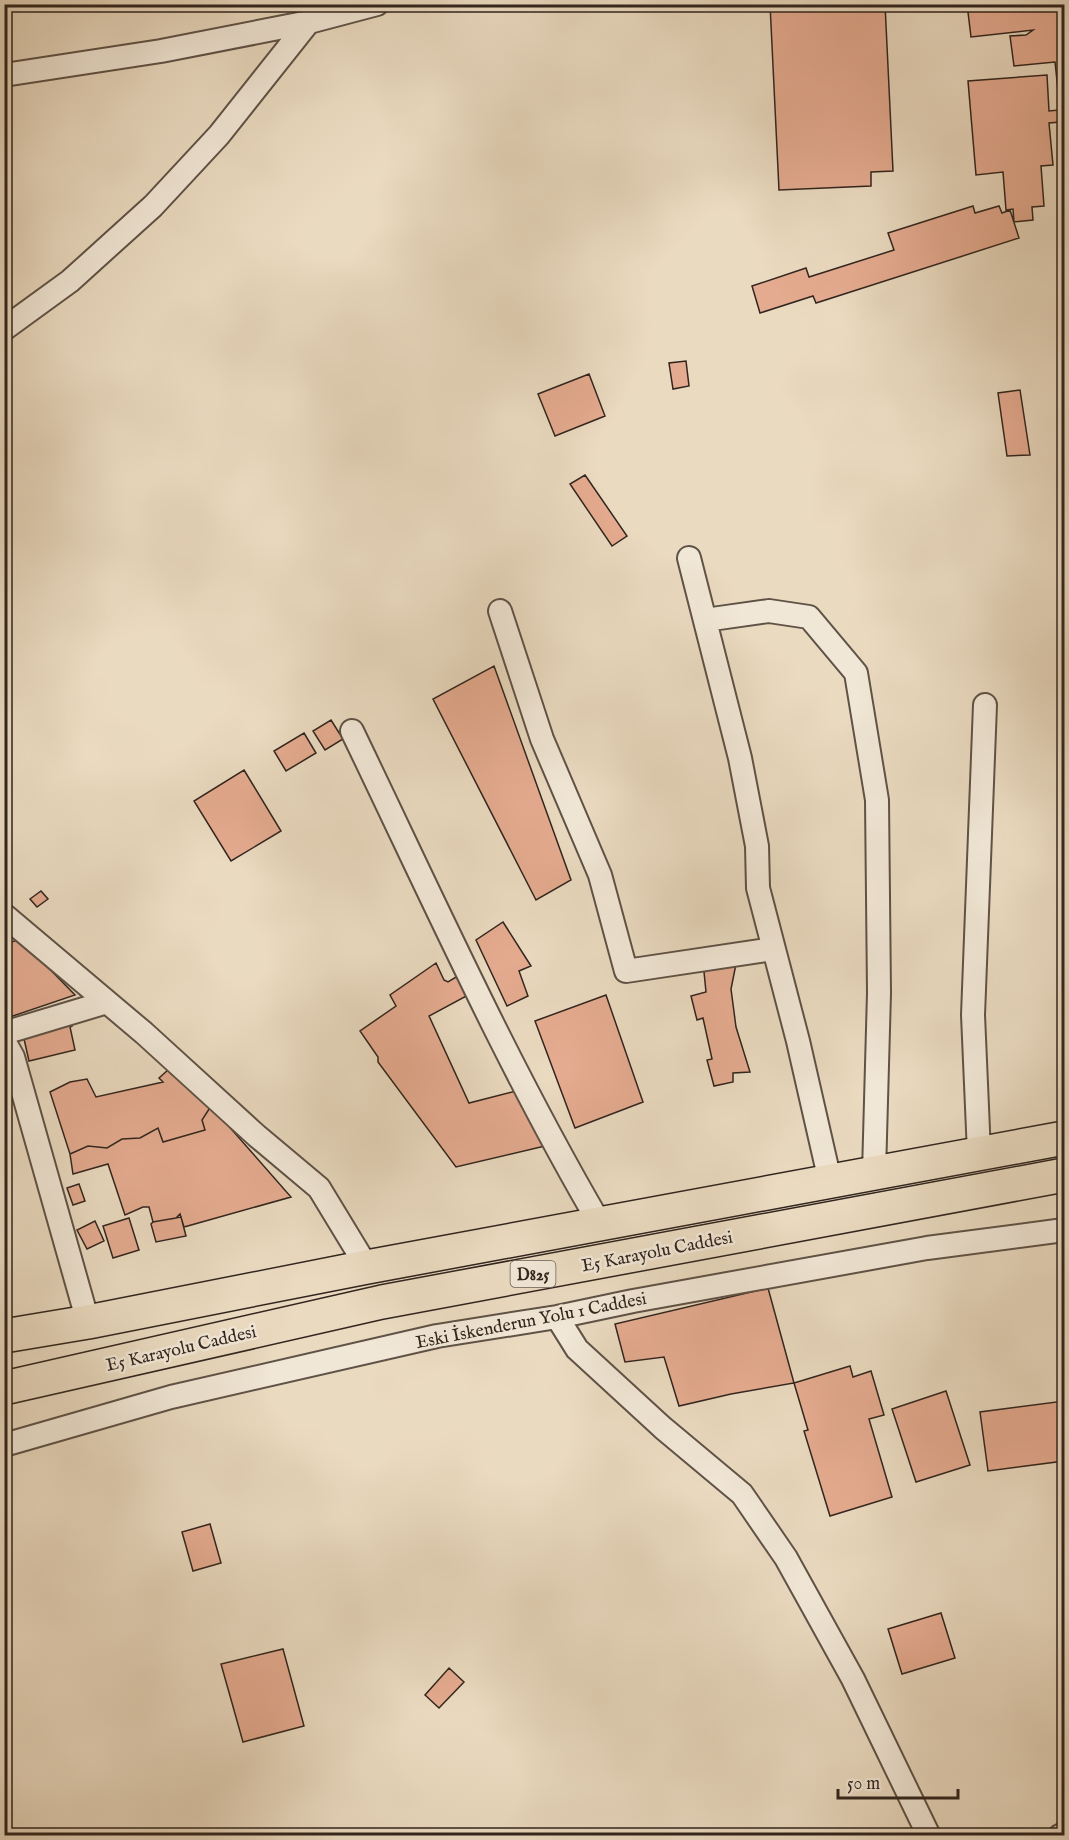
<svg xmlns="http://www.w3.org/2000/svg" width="1069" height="1840" viewBox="0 0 1069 1840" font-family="'IM FELL English',serif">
  <rect width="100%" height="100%" fill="#eadac0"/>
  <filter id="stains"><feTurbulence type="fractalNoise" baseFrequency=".00333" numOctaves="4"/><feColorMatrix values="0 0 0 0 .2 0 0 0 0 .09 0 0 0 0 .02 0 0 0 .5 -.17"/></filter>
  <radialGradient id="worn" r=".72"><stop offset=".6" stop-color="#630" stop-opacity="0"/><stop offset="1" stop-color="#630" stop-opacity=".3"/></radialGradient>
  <!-- building -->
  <path fill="#e5ab90" stroke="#31251e" stroke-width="1.5" d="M770 4H885L893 171 871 172V186L779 190Z
    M967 4H1064V148L1055 62 1014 66 1010 36 1026 35 1033 30 971 37Z
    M1047 75 1049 111 1059 110 1060 122 1049 123 1053 165 1041 166 1044 206 1032 207 1033 220 1014 222 1013 209 1006 210 1003 172 976 175 968 81Z
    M973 206 975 213 999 206 1002 213 1010 210 1019 238 816 303 813 296 760 313 752 286 806 268 809 277 894 250 888 233Z
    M686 361 689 386 673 389 669 363Z
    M589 374 605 416 555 436 538 394Z
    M1020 390 1030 455 1007 456 998 393Z
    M585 475 627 536 612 546 570 484Z
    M494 666 571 880 536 900 433 699Z
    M331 720 343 739 325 750 313 731Z
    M304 733 316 753 286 771 274 751Z
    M244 770 281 831 231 861 194 801Z
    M41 891 48 899 37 907 30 899Z
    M503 922 531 966 519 971 528 996 507 1006 476 940Z
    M18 940 26 949 29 948 75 995 4 1019V944Z
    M436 963 444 980 448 982 461 974 472 993 429 1016 469 1103 516 1091 545 1146 456 1167 378 1062V1057L360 1031 396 1006 390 995Z
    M736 964 731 989 736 1027 750 1072 733 1073V1082L714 1086 707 1060 712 1059 703 1018 697 1020 691 996 706 992 704 972 717 966Z
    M606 995 643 1102 575 1128 535 1021Z
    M70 1019 72 1026 70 1027 75 1050 29 1061 22 1030Z
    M168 1070 211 1106 202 1120 205 1130 163 1142 158 1128 140 1138 122 1139 107 1148 88 1146 70 1154 50 1092 70 1082 87 1079 96 1097 163 1082 159 1078Z
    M211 1106 291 1197 184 1227 180 1214 176 1218 153 1222 149 1207H143L125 1215 108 1164 73 1174 70 1154 88 1146 107 1148 122 1139 140 1138 158 1128 163 1142 205 1130 202 1120Z
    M79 1184 85 1201 73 1205 67 1188Z
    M181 1217 186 1236 156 1242 151 1224 153 1222Z
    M129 1218 139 1250 113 1258 103 1226Z
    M95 1221 104 1241 87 1249 77 1230Z
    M768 1288 794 1383 731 1394 679 1406 664 1357 625 1362 615 1324Z
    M850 1366 853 1377 871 1371 884 1415 869 1419 892 1497 830 1516 804 1431 808 1430 794 1383Z
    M946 1391 970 1465 916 1482 892 1409Z
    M1064 1401V1461L988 1471 980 1412Z
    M210 1524 221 1563 193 1571 182 1532Z
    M941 1613 955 1658 902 1674 888 1629Z
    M283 1649 304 1726 243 1742 221 1664Z
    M449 1668 464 1682 439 1708 425 1695Z"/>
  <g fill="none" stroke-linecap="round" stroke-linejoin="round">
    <defs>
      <path id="minor" d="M4 75 161 51 309 22 377 4
        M4 329 70 281 153 206 219 135 323 4
        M689 558 740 758 757 846 758 888 798 1041 830 1181
        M500 611 542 739 600 875 626 971 773 949
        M705 620 769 611 809 617 856 673 877 800 879 993 874 1173
        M352 731C432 897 507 1065 600 1224
        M4 915 144 1033 257 1136 319 1188 367 1267
        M4 1033 107 1002
        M4 1041 13 1057 88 1322
        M979 1153 973 1015 985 705
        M557 1317 577 1349 663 1428 742 1494 786 1558 853 1679 929 1836
        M4 1445 171 1397 437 1336 557 1317 633 1301 927 1248 1064 1230
        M1060 1836 1064 1834"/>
      <path id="highway" d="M4 1336 88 1322 367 1267 1064 1138
        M4 1388 382 1302 1064 1175"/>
    </defs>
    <!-- minor casing -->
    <use href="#minor" stroke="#5f5246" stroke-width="26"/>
    <!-- highway casing -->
    <use href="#highway" stroke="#31251e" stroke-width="36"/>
    <!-- minor -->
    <use href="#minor" stroke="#f1e7d6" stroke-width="22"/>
    <!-- highway -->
    <use href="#highway" stroke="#eadac0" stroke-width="33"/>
  </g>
  <g text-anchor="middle" stroke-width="5" stroke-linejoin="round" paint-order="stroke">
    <!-- shield labels -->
    <rect fill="#f1e7d6" stroke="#6b5f55" stroke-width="1.5" x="510.5" y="1261" width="45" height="26" rx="4.5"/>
    <g font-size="16" font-weight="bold" fill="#31251e">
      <text x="533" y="1280">D825</text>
    </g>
    <!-- street labels -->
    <g font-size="18" fill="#31251e" stroke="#f1e7d6">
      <text transform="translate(657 1251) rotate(-11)" y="6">E5 Karayolu Caddesi</text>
      <text transform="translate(531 1320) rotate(-11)" y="6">Eski İskenderun Yolu 1 Caddesi</text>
      <text transform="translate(181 1348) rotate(-13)" y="6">E5 Karayolu Caddesi</text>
    </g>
  </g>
  <!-- margin -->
  <rect width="1069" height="1840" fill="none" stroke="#eadac0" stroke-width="24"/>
  <rect x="6" y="6" width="1057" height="1828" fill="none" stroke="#31251e" stroke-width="3"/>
  <rect x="12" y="12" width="1045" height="1816" fill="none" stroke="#31251e" stroke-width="1.5"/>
  <!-- scale -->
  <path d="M838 1789v9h120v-9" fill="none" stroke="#31251e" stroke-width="3"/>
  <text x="847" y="1789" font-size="18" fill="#31251e" stroke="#f1e7d6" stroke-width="4.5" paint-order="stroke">50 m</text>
  <rect width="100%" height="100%" filter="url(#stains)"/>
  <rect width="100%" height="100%" fill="url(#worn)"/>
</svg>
